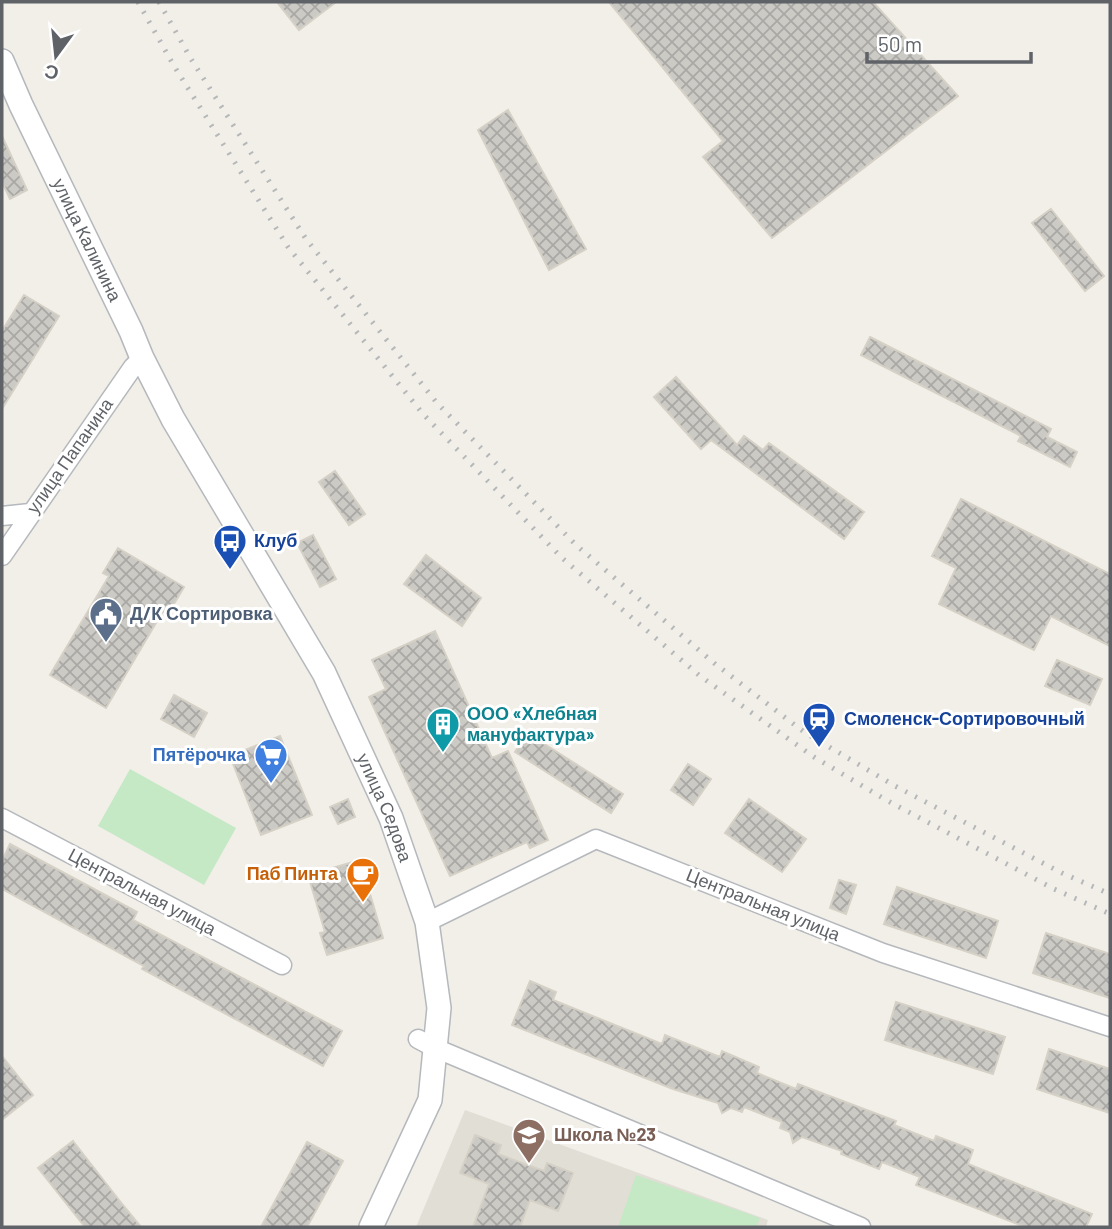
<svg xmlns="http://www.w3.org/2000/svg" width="1112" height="1229" viewBox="0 0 1112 1229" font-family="Barlow,sans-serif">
  <defs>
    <pattern id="building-cross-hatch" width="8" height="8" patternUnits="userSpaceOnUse" patternTransform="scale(1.75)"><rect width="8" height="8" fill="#cccac5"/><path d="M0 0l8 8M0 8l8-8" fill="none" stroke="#a9a8a4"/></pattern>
  </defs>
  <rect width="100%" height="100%" fill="#f1efe8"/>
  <!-- education -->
  <path fill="#e1ded6" d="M465 1110 768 1220 766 1227H416Z"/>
  <!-- grass -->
  <path fill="#c5e8c5" d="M130 769 236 828 204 885 98 826Z
    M636 1175 760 1218 756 1227H618Z"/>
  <!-- building -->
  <path fill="url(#building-cross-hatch)" stroke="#d6d1c6" stroke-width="2" d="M277 2H336L299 30Z
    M609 2H873L958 96 772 238 703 157 723 141Z
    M508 110 586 249 549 270 478 130Z
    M2 136 27 190 10 199 2 182Z
    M1051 209 1104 276 1085 291 1032 223Z
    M24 295 59 316 2 409V331Z
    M870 337 1051 429 1047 437 1077 452 1070 467 1018 441 1021 436 861 355Z
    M676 377 737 445 744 436 763 450 769 443 864 512 844 539 711 440 701 449 654 397Z
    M335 471 365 514 349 525 319 482Z
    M961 499 1110 574V646L1051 616 1034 650 939 604 956 568 932 556Z
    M313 535 336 579 320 587 297 543Z
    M118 548 184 587 168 614 163 611 106 708 50 675 109 576 103 573Z
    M426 555 481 598 462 626 404 584Z
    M435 631 492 758 508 751 548 840 530 848 527 842 450 876 369 697 386 689 372 660Z
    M1057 660 1102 679 1090 705 1045 686Z
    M174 695 207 713 194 737 161 719Z
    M527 733 623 794 611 813 515 752Z
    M280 736 312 815 261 835 230 756Z
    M688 764 711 779 693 805 671 790Z
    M348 799 355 817 338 824 330 807Z
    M749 799 806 839 782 872 725 833Z
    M10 844 137 912 133 920 342 1031 323 1066 142 969 144 966 2 889V861Z
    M360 860 383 938 327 955 320 933 325 932 308 875Z
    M839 880 856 885 846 914 830 908Z
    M897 887 998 921 986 958 884 924Z
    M1046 933 1110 954V998L1033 973Z
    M530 981 556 992 553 1000 662 1044 665 1035 720 1057 722 1051 759 1067 757 1073 796 1089 798 1084 896 1121 894 1125 934 1141 936 1136 973 1150 968 1164 1092 1214 1086 1227H1025L916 1185 920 1177 882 1162 879 1169 841 1154 842 1151 802 1137 793 1143 790 1132 780 1128 782 1122 744 1107 742 1112 731 1108 722 1113 718 1103 673 1089 512 1025Z
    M896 1002 1005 1037 993 1074 885 1040Z
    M1049 1049 1110 1069V1113L1037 1089Z
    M2 1056 33 1095 2 1120Z
    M475 1135 501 1145 498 1154 544 1171 547 1163 573 1173 558 1211 530 1200 520 1227H473L489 1184 460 1173Z
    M73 1141 119 1200 141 1227H85L38 1168Z
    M307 1142 343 1161 307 1227H261Z"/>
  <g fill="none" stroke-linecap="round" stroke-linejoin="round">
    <defs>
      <path id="minor" d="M2 516 30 513
        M2 556 133 367 142 358
        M2 818 282 965
        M427 922 596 839 883 953 1110 1027
        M418 1039 435 1048 861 1227"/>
      <g id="tertiary">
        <path id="s1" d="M2 61 21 105 131 331 142 358 173 419 324 673 391 818 427 922 439 1008 430 1100 371 1227"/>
      </g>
    </defs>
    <!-- minor casing -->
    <use href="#minor" stroke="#b5b8bc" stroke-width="21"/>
    <!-- tertiary casing -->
    <use href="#tertiary" stroke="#b5b8bc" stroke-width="26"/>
    <!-- minor -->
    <use href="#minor" stroke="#fff" stroke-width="18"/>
    <!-- tertiary -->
    <use href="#tertiary" stroke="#fff" stroke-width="23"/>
    <!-- rail -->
    <path stroke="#b6b7b8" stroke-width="5" stroke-dasharray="2 9" stroke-linecap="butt" d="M138 2 174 66 288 247 423 414 562 558 700 676 814 757 886 800 1054 889 1110 914
      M159 2 191 59 306 239 437 403 576 545 714 663 804 732 895 786 1062 873 1110 894"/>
  </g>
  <!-- icons -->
  <defs>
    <symbol id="bus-pin" viewBox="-11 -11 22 30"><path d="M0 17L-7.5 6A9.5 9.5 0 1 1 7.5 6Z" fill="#1a4fb4" stroke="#fff"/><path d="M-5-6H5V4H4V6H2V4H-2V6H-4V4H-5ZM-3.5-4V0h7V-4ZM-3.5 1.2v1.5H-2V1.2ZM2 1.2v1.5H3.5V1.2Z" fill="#fff"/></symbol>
    <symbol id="civic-pin" viewBox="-11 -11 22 30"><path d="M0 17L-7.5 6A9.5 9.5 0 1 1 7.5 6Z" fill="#5c6f8a" stroke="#fff"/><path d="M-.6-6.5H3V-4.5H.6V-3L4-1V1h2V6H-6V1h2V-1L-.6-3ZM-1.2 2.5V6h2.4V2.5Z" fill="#fff"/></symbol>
    <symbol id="station-pin" viewBox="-11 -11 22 30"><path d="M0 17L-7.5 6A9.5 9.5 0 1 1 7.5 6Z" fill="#1a4fb4" stroke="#fff"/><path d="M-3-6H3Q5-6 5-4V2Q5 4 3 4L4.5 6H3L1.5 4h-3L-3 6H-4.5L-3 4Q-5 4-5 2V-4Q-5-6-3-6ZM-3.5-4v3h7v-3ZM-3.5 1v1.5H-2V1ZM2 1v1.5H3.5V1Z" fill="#fff"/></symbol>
    <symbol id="building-pin" viewBox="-11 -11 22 30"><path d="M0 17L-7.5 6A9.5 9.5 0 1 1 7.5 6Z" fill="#0f9aa8" stroke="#fff"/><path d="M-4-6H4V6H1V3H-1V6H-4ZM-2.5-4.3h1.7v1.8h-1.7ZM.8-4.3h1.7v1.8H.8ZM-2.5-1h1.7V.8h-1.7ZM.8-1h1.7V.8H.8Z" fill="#fff"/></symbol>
    <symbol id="supermarket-pin" viewBox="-11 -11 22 30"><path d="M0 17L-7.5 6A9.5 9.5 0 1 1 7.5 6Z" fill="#3f7fe0" stroke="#fff"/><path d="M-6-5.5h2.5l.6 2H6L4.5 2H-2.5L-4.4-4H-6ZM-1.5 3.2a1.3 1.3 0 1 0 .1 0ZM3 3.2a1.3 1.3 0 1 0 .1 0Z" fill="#fff"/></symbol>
    <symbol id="cafe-pin" viewBox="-11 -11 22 30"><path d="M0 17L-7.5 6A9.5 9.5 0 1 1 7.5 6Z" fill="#e8710a" stroke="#fff"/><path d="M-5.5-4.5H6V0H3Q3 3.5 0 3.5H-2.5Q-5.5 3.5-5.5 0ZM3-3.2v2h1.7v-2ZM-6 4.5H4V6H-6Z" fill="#fff"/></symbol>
    <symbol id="school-pin" viewBox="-11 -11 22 30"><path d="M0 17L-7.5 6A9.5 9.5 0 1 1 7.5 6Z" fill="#8d6e63" stroke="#fff"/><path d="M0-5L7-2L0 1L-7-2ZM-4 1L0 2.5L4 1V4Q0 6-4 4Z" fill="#fff"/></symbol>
  </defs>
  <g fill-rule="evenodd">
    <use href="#bus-pin" x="211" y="522" width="38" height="52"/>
    <use href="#civic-pin" x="87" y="595" width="38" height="52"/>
    <use href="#station-pin" x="800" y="700" width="38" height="52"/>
    <use href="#building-pin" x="424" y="705" width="38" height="52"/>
    <use href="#supermarket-pin" x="252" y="736" width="38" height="52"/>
    <use href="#cafe-pin" x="344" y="855" width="38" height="52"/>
    <use href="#school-pin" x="510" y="1116" width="38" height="52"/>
  </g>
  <g text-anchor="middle" stroke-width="6" stroke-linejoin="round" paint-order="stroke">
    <!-- street labels -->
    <g font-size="18" fill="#5f6368" stroke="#fff">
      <text dy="6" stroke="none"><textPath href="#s1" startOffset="198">улица Калинина</textPath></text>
      <text transform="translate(70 456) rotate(-55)" y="6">улица Папанина</text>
      <text dy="6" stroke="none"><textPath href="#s1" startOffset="840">улица Седова</textPath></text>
      <text transform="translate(142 892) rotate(28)" y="6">Центральная улица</text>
      <text transform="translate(763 905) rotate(22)" y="6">Центральная улица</text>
    </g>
    <!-- transit labels -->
    <g font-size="18" font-weight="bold" fill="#164399" stroke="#fff" text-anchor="start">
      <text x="254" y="547">Клуб</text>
      <text x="844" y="725">Смоленск-Сортировочный</text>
    </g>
    <!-- service labels -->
    <g font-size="18" font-weight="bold" fill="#4e5e75" stroke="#fff" text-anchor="start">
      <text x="130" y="620">Д/К Сортировка</text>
    </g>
    <!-- culture labels -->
    <g font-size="18" font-weight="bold" fill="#0d838f" stroke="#fff" text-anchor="start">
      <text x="467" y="720">ООО «Хлебная<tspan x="467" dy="21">мануфактура»</tspan></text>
    </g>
    <!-- shop labels -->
    <g font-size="18" font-weight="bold" fill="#366cbe" stroke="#fff" text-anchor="end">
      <text x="246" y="761">Пятёрочка</text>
    </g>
    <!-- food labels -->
    <g font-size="18" font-weight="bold" fill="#c56008" stroke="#fff" text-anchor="end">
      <text x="338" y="880">Паб Пинта</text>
    </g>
    <!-- education labels -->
    <g font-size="18" font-weight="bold" fill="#785e54" stroke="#fff" text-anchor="start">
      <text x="554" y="1141">Школа №23</text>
    </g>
  </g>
  <!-- border -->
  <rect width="1112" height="1229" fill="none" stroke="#5f6368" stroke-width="7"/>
  <!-- north arrow -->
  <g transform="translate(56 56) rotate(195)" stroke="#ffffff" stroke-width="5" paint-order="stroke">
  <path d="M0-5L12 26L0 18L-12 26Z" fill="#5f6368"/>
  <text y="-10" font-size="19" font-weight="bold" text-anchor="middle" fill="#5f6368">С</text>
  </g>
  <!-- scale -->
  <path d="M867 52v10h164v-10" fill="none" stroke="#5f6368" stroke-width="3.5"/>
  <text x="878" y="52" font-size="21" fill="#5f6368" stroke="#ffffff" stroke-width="5" paint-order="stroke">50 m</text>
</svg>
